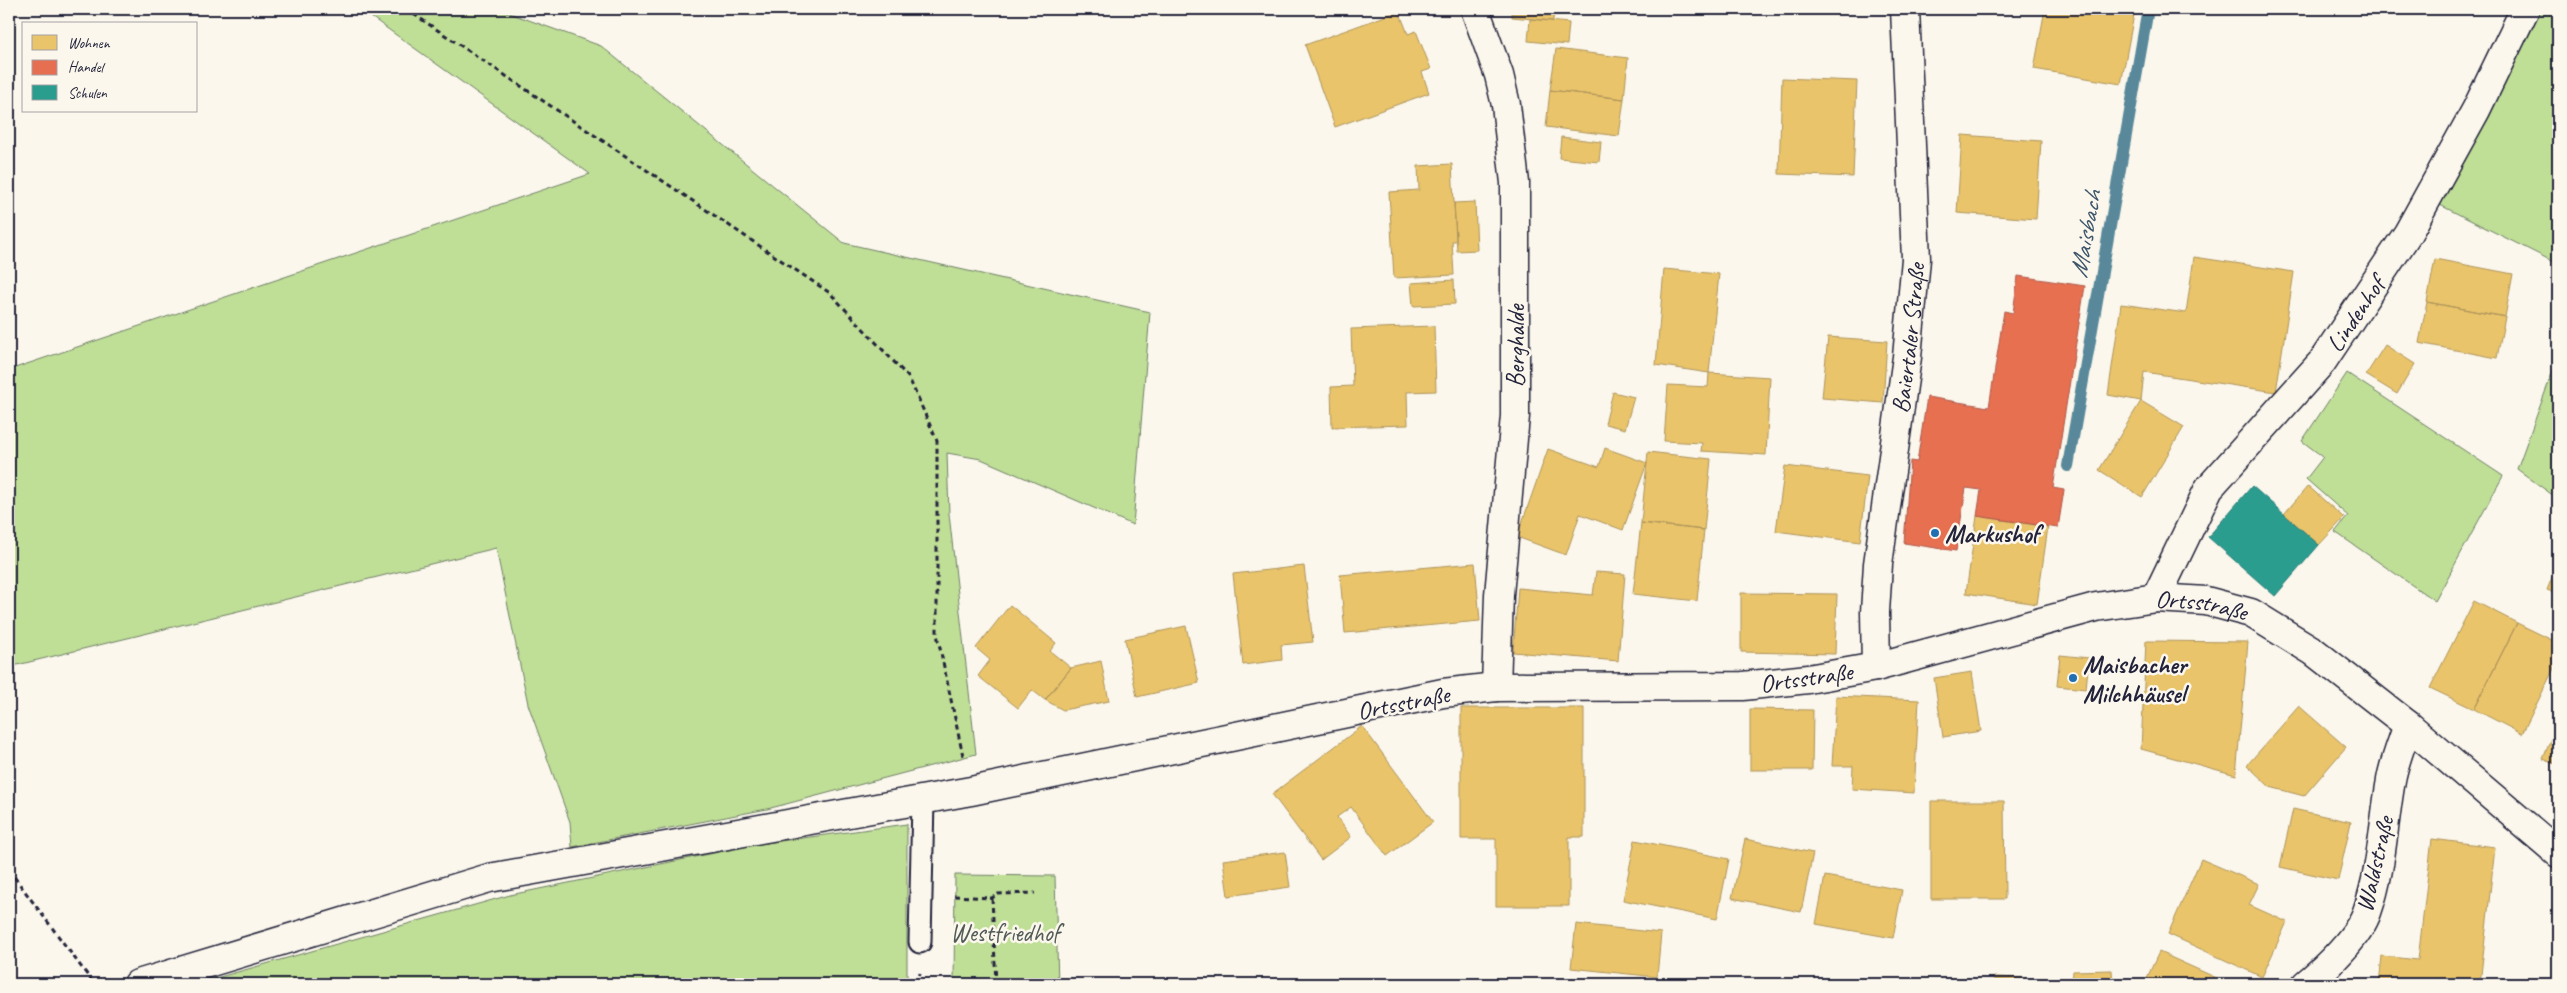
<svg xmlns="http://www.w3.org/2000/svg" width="2567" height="993" viewBox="0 0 2567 993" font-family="Caveat,sans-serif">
  <rect width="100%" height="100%" fill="#fbf7ec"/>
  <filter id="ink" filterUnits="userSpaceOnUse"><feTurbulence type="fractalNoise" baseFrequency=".02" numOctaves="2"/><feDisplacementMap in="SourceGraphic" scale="10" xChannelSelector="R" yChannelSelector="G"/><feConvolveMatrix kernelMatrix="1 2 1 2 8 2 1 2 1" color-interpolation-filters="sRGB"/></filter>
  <g filter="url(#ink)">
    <!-- green -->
    <path fill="#bfde96" stroke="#708068" d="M360 9H498L601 46 844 243 1150 312 1133 525 981 459 947 453 949 514 976 754 767 809 572 847 570 822 528 704 496 548 9 667V370L590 174Z
      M2534 9H2558V264L2438 204Z
      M2558 357V499L2517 469Z
      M2347 373 2503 476 2435 601 2335 532 2348 516 2306 479 2323 457 2302 441Z
      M907 824V984H195L510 895 758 844Z
      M955 875 1055 876 1058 984H954Z"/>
    <!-- homes -->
    <path fill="#e9c46a" stroke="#ad935c" d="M1512 9H1554L1553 21 1512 17Z
      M2045 9H2135L2121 84 2034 69Z
      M1399 11 1408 34 1416 31 1431 69 1422 72 1429 93 1335 127 1305 45Z
      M1530 19 1569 23 1567 45 1528 41Z
      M1556 49 1628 58 1624 99 1550 90Z
      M1782 78 1857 81 1853 177 1779 174Z
      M1550 90 1624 99 1619 136 1546 127Z
      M1962 135 2041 141 2036 219 1957 213Z
      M1561 137 1601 142 1599 162 1559 158Z
      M1452 164 1456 241H1452L1454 275 1394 278 1389 192 1419 190 1418 166Z
      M1475 202 1477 250 1457 251 1454 203Z
      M2194 257 2294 272 2276 392 2144 372 2141 401 2108 395 2121 304 2186 313Z
      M2435 259 2513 274 2505 317 2427 302Z
      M1664 269 1719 274 1709 373 1656 365Z
      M1454 280 1455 304 1413 306 1411 283Z
      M2427 302 2505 317 2497 358 2419 343Z
      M1434 326 1436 391 1407 392 1408 425 1332 427 1331 387 1353 386 1351 329Z
      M1828 337 1887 341 1883 403 1822 398Z
      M2385 345 2415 364 2397 394 2366 375Z
      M1709 373 1770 377 1766 455 1701 451 1702 443 1664 441 1668 385 1708 387Z
      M1613 392 1634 397 1625 429 1605 424Z
      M2141 401 2184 427 2142 497 2099 470Z
      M1605 448 1647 463 1623 530 1580 514 1566 555 1517 537 1548 449 1599 467Z
      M1648 452 1711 459 1704 530 1641 523Z
      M1785 466 1868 476 1860 542 1776 531Z
      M2308 486 2344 518 2319 545 2284 514Z
      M1977 516 2048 527 2037 604 1966 593Z
      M1641 523 1704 530 1697 601 1633 594Z
      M1475 563 1480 621 1345 633 1340 575Z
      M2558 563V594L2547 590Z
      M1304 566 1313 642 1281 645 1282 660 1243 665 1233 574Z
      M1596 572 1625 574 1618 661 1513 652 1518 588 1593 595Z
      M1741 593 1837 594 1835 654 1741 652Z
      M2474 601 2517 623 2474 709 2430 688Z
      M1010 605 1056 643 1050 651 1071 668 1045 700 1032 690 1018 708 978 676 990 660 976 648Z
      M2517 623 2558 643V660L2522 734 2474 709Z
      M1186 626 1199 683 1137 697 1125 639Z
      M2146 641 2248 642 2236 775 2141 749Z
      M2060 655 2089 658 2086 689 2057 686Z
      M1101 661 1109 701 1063 710 1045 700 1071 668Z
      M1972 672 1981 731 1943 737 1934 678Z
      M1836 696 1919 700 1914 793 1852 789 1853 766H1832Z
      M2299 706 2346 747 2304 796 2270 787 2247 765Z
      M1461 708H1584V837H1569V906H1496V839H1461Z
      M1750 709 1813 710 1812 770H1750Z
      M2558 721V765L2543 759Z
      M1362 726 1433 822 1387 856 1351 807 1337 817 1351 837 1321 860 1272 794Z
      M1931 801H2004L2005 899H1931Z
      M2293 809 2351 822 2338 880 2280 867Z
      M1745 839 1813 853 1801 912 1732 898Z
      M2432 839 2495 847 2480 984H2379L2382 956 2418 960Z
      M1635 840 1729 859 1717 919 1623 900Z
      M1285 852 1290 887 1228 896 1223 860Z
      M2201 859 2259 884 2249 905 2287 922 2262 977 2168 934Z
      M1825 876 1902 890 1893 938 1816 924Z
      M1576 924 1661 933 1657 977 1571 968Z
      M2159 952 2230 984H2155L2146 980Z
      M2112 970 2113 984H2072L2073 971Z
      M1994 977 2024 978V984H1994Z"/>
    <!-- shops -->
    <path fill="#e76f51" stroke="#ac584a" d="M2018 276 2085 286 2053 488 2064 490 2058 528 1977 516 1981 490 1966 488 1956 551 1904 543 1910 461 1917 462 1927 397 1989 407 2004 311 2013 313Z"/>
    <!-- schools -->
    <path fill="#2a9d8f" stroke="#287876" d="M2252 486 2319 545 2275 596 2208 537Z"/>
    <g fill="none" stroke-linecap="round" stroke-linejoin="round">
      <!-- stream -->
      <path stroke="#59889a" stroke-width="12" d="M2068 466 2148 9"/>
      <defs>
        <path id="lane" d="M920 942 923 800"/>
        <path id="street" d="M1475 9 1499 75 1506 105 1515 183V416L1499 595 1496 687
          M2156 598 2209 488 2322 362 2408 233 2476 110 2525 9
          M2306 984C2326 968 2359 936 2367 912 2382 870 2383 824 2391 780 2394 762 2402 743 2408 725"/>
        <g id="secondary">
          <path id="s1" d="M1876 667 1875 612 1878 564 1907 357 1916 259 1905 9"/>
          <path id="s2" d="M138 984 489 878 971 791 1443 693 1496 687 1743 686 1808 679 1876 667 2096 607 2156 598 2206 601 2251 613 2313 651 2408 725 2558 853"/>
        </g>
      </defs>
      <!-- lane casing -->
      <use href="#lane" stroke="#22223b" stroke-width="25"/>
      <!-- street casing -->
      <use href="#street" stroke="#22223b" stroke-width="31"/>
      <!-- secondary casing -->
      <use href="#secondary" stroke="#22223b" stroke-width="31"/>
      <!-- path -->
      <path stroke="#22223b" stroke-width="3" stroke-dasharray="5 4" stroke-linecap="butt" d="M406 9 830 293 909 378 937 441V634L963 756
        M9 870 94 984
        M954 896 992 898 998 894 1035 893
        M992 898 996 984
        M919 984 920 973"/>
      <!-- lane -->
      <use href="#lane" stroke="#fbf7ec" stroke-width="21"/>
      <!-- street -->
      <use href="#street" stroke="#fbf7ec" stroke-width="28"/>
      <!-- secondary -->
      <use href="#secondary" stroke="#fbf7ec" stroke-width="28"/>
    </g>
  </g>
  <!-- markers -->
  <g fill="#1f6fb2" stroke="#fbf7ec" stroke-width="2">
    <circle cx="1935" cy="533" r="5"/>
    <circle cx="2073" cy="678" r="5"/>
  </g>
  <g text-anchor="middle" stroke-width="5" stroke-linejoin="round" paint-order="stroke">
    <!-- street labels -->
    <g font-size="25" fill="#22223b" stroke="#fbf7ec">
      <text transform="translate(2355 314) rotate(-56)" y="9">Lindenhof</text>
      <text dy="9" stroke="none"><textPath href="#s1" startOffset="331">Baiertaler Straße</textPath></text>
      <text transform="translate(1515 346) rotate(-90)" y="9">Berghalde</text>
      <text dy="9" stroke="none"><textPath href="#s2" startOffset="2108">Ortsstraße</textPath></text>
      <text transform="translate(1806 677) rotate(-8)" y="9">Ortsstraße</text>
      <text transform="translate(1403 702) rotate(-11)" y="9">Ortsstraße</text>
      <text transform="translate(2374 864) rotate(-77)" y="9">Waldstraße</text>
    </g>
    <!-- poi labels -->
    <g font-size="25" font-weight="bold" fill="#22223b" stroke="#fbf7ec" text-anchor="start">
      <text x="1945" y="542">Markushof</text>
      <text x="2083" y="673">Maisbacher<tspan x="2083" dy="29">Milchhäusel</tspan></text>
    </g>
    <!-- park labels -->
    <g font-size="25" fill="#515a56" stroke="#fbf7ec">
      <text x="1005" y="941">Westfriedhof</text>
    </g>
    <!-- water labels -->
    <g font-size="26" font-style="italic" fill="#3d556b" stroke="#fbf7ec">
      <text transform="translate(2085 234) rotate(-80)" y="9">Maisbach</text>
    </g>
  </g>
  <!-- margin -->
  <rect width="2567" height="993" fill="none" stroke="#fbf7ec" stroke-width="30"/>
  <rect x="15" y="15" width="2537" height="963" fill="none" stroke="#22223b" stroke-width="2" filter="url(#ink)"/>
  <!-- legend -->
  <rect x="22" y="22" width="175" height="90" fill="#fbf7ec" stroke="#a4a2a5"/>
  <rect x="32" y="35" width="25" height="15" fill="#e9c46a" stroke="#a4a2a5"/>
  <text x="68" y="48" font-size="15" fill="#22223b">Wohnen</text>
  <rect x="32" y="60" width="25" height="15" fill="#e76f51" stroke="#a4a2a5"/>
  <text x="68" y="72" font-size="15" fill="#22223b">Handel</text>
  <rect x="32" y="85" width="25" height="15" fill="#2a9d8f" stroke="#a4a2a5"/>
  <text x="68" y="98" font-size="15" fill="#22223b">Schulen</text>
</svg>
